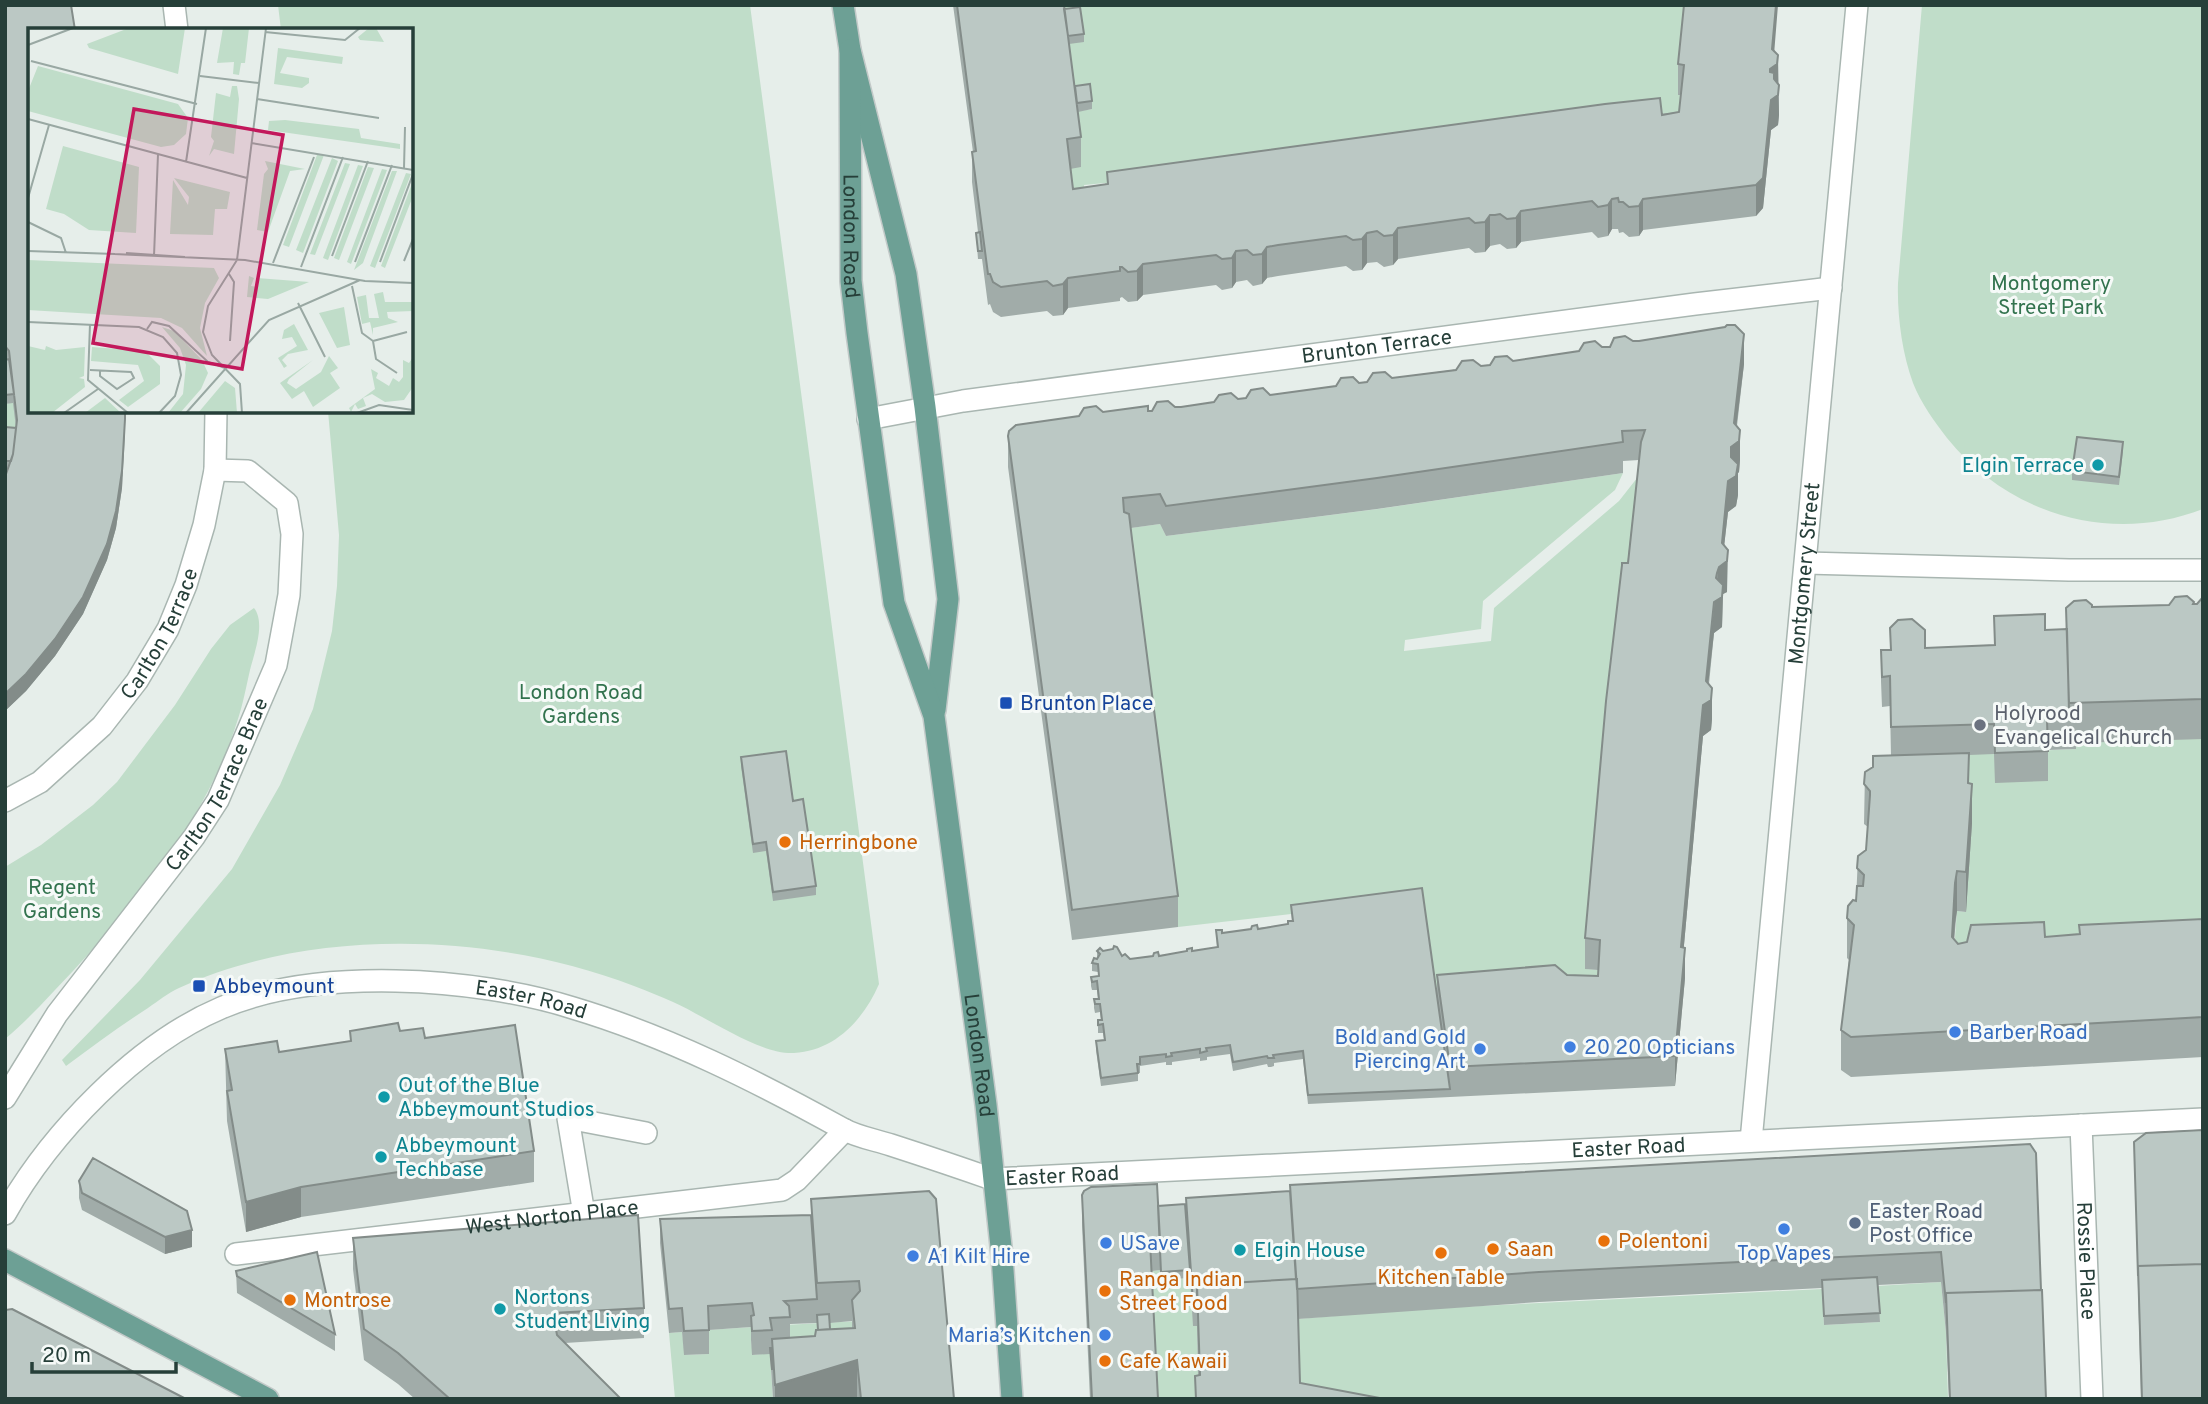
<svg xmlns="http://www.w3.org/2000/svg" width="2208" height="1404" viewBox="0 0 2208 1404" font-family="Overpass,sans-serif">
  <rect width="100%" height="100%" fill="#e6eeea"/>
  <!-- green -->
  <path fill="#c0ddc9" d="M278 5H750L879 984C864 1019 835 1051 794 1053 760 1055 705 1016 673 1002 660 996 647 991 634 986 497 933 313 926 179 988 168 993 158 1001 148 1008 120 1026 93 1046 66 1066L62 1060 140 980 232 869 280 785 313 709 332 631 337 586 339 535 328 411H411V30H281Z
    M1059 5H1686L1684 95 1679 143 1107 202 1105 183 1084 185 1087 217 1073 219 1067 169 1073 112 1092 109 1071 95Z
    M1922 5H2203V509C2110 545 2008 514 1947 438 1934 421 1921 403 1913 383 1902 353 1897 315 1898 283Z
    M14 402 17 437 5 436V404Z
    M1623 473 1615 490 1483 601 1481 629 1405 640 1404 651 1491 641 1494 608 1619 501 1641 473 1586 969 1600 970 1598 1006H1437L1291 914 1178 927 1132 569 1123 529 1160 524 1166 536 1378 509Z
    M254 608C266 623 254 654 250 670 246 687 243 705 237 722 207 817 140 899 73 971 51 994 30 1018 5 1039V867L41 845 93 805 117 782 175 705 211 649 230 625Z
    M2203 738V958L1952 977 1957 911 1966 912 1891 757 2076 749V743Z
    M1160 1270 1162 1280 1190 1278 1197 1325 1199 1399H1157L1150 1271Z
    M1941 1282 1946 1333 1948 1399H1299L1297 1319 1421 1309 1822 1289 1824 1325 1880 1322 1877 1286Z
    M859 1321 860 1331 770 1357 773 1399H675L669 1333 682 1332 685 1355 709 1354 708 1330 752 1327 754 1339 751 1340 753 1355 771 1353 770 1342 784 1325Z"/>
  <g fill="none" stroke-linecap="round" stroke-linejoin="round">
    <defs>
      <g id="minor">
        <path d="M174 5 177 30"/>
        <path id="s1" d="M868 419 963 401 1695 304 1831 288"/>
        <path d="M1806 563 2069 570H2203"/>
        <path id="s2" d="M5 801 40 782 102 726 137 681 168 629 186 585 204 525 215 470 216 411"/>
        <path id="s3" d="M5 1098 57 1014 194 837 218 800 276 665 289 595 292 534 287 503 248 471 215 470"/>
        <path id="s4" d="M2081 1125 2092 1399"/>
        <path id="s5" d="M1751 1141 1857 5"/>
        <path id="s6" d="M5 1214C50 1134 136 1044 221 1008 316 967 475 977 573 1008 667 1036 758 1082 843 1129 857 1137 876 1140 891 1145 925 1156 958 1167 992 1179L2203 1119"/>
        <path d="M584 1214 568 1118 646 1133"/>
        <path id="s7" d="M236 1254 782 1190 797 1180 845 1130"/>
      </g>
      <g id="major">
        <path d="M843 5 850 50 906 274 925 407 948 599 935 710"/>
        <path id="s8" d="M850 50 851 281 857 333 894 603 934 716 986 1105 1002 1256 1012 1399"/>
        <path d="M5 1260 268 1399"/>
      </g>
    </defs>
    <!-- minor casing -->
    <use href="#minor" stroke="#a9b6b1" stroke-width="24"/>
    <!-- major casing -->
    <use href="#major" stroke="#c2c9c8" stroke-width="24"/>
    <!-- minor -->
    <use href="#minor" stroke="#fff" stroke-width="21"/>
    <!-- major -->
    <use href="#major" stroke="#6da095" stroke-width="21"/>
  </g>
  <!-- wall -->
  <path fill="#a1aca9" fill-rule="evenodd" d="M5 5 30 411H127V413H125V435L122 488 116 528 107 560 83 614 55 656 26 691 5 711V477L8 470 5 469V427L16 428 13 403 5 404Z
    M953 5H1064V9L1084 34V42L1069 44 1075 86 1092 101V109L1078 112 1081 137V167L1070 169 1073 189 1107 184V172L1679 112 1681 95H1678V64L1774 51 1778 83 1779 115 1778 125 1771 130 1763 208 1756 216 1643 230 1639 236 1629 237 1623 232 1619 233 1618 229H1612L1608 236 1598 238 1592 232 1521 242 1516 248 1507 249 1500 244 1490 246 1485 252 1475 253 1469 248 1398 259 1393 265 1384 267 1377 262 1367 263 1362 270 1353 271 1346 266 1278 276 1267 278 1262 284 1253 286 1247 280 1236 282 1232 288 1222 290 1216 285 1143 295 1137 301 1128 302 1122 297 1120 298V301L1068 308 1063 315 1053 316 1047 311 1001 317 993 312 990 304 988 305 982 259H978L976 233 978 232 972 182V152H973Z
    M1633 341 1744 364 1737 426 1740 460 1739 472 1738 473V495L1736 506 1728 512 1724 546 1727 592 1723 594 1722 627 1714 633 1709 684 1712 719 1711 730 1703 736 1700 766 1684 945 1685 978 1675 1086 1308 1104 1303 1059 1274 1063V1066L1271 1067H1268L1267 1064 1233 1071 1230 1054 1207 1057V1060L1200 1061V1058L1172 1062V1065H1166V1062L1140 1066V1073H1138V1081L1101 1086 1096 1050V1041L1104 1040 1103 1033H1098V1020H1101L1100 1012 1095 1013 1094 1008V999H1098L1097 990H1092L1091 986V977L1099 976 1098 972 1092 971V963L1097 959V951H1103L1130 959 1217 948 1216 930 1222 933 1288 924 1292 921 1291 905 1437 997V975L1598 976V970L1585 969V938L1639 460 1623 461V473L1377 509 1166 536 1160 524 1131 528 1178 896V927L1072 940 1008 467V436L1103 412 1148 411 1238 399 1481 366 1610 347Z
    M2123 451 2119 485 2072 480V471Z
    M2203 597V739L2076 743V749L2048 750V781L1995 783 1994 754 1969 755V783L1972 823 1966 912 1957 911 1954 940 1958 944 2045 937 2079 934V925L2203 919V1057L1851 1077 1841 1070V1030L1849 960 1847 958V918L1856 901 1858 856 1866 850 1868 827 1864 824 1865 772 1891 755 1890 706 1882 707 1881 681V650H1890V628L1925 648 1994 645V616L2045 630 2066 629V608L2197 604Z
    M741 757 793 801 816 886V895L773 901 766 851 753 853 741 766Z
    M350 1031H400L425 1038 534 1151V1182L301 1217 246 1232 227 1121 225 1049 279 1052 350 1041Z
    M2134 1142 2203 1399H2141Z
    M2030 1144 2046 1399H1949L1946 1333 1941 1282 1878 1285 1880 1322 1824 1325 1822 1288 1539 1302 1298 1319 1300 1383 1385 1399H1195V1376L1198 1375 1197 1326H1193L1190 1278 1161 1280 1160 1266V1270L1152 1271 1158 1399H1090L1082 1225V1195L1158 1206 1186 1214V1198Z
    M79 1181 192 1247 165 1254 82 1210 79 1198Z
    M811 1199 954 1399H773L770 1354 752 1355 751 1340V1327L709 1330V1354L684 1355 682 1332 669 1333 660 1243V1219L811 1215ZM852 1321V1328L830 1329V1323ZM817 1323 818 1330 815 1336 790 1338V1324Z
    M353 1238 644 1308V1338L565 1343 621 1399H415L398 1384 364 1360 353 1269Z
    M236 1271 335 1334V1351L237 1293Z"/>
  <!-- shaded-wall -->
  <path fill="#838c89" d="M1776 5H1778L1773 67 1778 55 1779 115 1778 125 1771 130 1763 208 1756 216V185L1770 72Z
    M1612 199V229L1608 236V205Z
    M1643 199V230L1639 236V206Z
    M1521 211V242L1516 248V218Z
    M1490 215V246L1485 252V222Z
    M1398 228V259L1393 265V235Z
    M1367 233V263L1362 270V239Z
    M1267 247V278L1262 284V254Z
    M1236 251V282L1232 288V258Z
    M1143 264V295L1137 301V271Z
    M1068 278V308L1063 315V284Z
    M1744 334V364L1734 445 1740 430V460L1739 472 1738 473V495L1736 506 1728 512 1722 565 1728 550 1727 592 1723 594 1722 627 1714 633 1706 703 1712 688V719L1711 730 1703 736 1681 978V947L1700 736Z
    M125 419 122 488 116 528 107 560 83 614 55 656 26 691 5 711V694Z
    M1972 784V823L1966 912V872Z
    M1957 871V911L1955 923 1952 977V937L1955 883Z
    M1685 948V978L1675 1086V1056Z
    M301 1187V1217L246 1232V1202Z
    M192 1230V1247L165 1254V1237Z
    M857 1360V1399H775V1385Z"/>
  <!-- building -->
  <path fill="#bbc8c4" stroke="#838c89" stroke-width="2" d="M5 5H71L75 30H30V411H125V419L122 471 116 511 107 544 83 597 55 639 26 674 5 694V477L13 454 17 420 9 351 5 346Z
    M957 5H1064L1081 137 1067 139 1073 189 1108 184 1107 172 1605 104 1660 98 1662 115 1679 112 1684 65 1678 64 1684 5H1776L1772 49 1778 55 1777 64 1770 69V72L1774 73V79L1779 85 1778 95 1771 100 1763 178 1756 185 1643 199 1639 206 1629 207 1623 202H1619L1618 198 1612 199 1608 205 1598 207 1592 201 1521 211 1516 218 1507 219 1500 214 1495 215H1490L1485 222 1475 223 1469 218 1398 228 1393 235 1384 236 1377 231 1367 233 1362 239 1353 240 1346 236 1278 245 1267 247 1262 254 1253 255 1247 250 1236 251 1232 258 1222 259 1216 255 1143 264 1137 271 1128 272 1122 267H1120V271L1068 278 1063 284 1053 286 1047 281 1001 287 993 282 990 274H988L972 152 976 151Z
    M1080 7 1084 34 1068 36 1064 9Z
    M1090 84 1092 101 1077 103 1075 86Z
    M980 232 982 251H978L976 233Z
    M1727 325H1735L1744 334 1734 423 1740 430 1739 441 1731 447V457L1738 464 1736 476 1728 481 1722 543 1728 550 1727 561 1719 567 1717 573 1716 578 1723 585 1722 597 1714 602 1706 681 1712 688 1711 700 1703 705 1700 736 1684 915 1681 947 1685 948 1675 1056 1450 1067 1437 975 1555 965 1567 975 1598 976 1600 940 1585 938 1606 701 1622 565V563H1628L1641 442 1645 430 1622 431 1623 442 1377 478 1166 506 1160 494 1123 498 1124 512 1129 514 1132 539 1178 896 1072 910 1008 436 1009 431 1016 425 1079 416 1084 408 1096 406 1103 412 1148 406V411H1152L1157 402 1168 401 1175 407H1181L1214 402 1219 395 1231 393 1238 399 1246 398 1251 390 1263 388 1270 395 1336 386 1341 378 1353 377 1359 383 1367 382 1373 373 1385 372 1392 378 1456 370 1462 361 1473 360 1481 366 1490 365 1495 357 1507 356 1513 361 1579 351 1584 343 1595 341 1602 347H1610L1614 338 1625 336 1633 341H1639L1725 327Z
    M9 359 14 394 5 395V360Z
    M5 427 16 428 13 454 11 461H5Z
    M2077 437 2123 442 2119 477 2072 471Z
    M2187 596 2194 602 2193 604H2197L2203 597V699L2069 703 2066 608 2074 601 2086 600 2092 605V607L2169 605 2175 597Z
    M2045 614V630L2067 629 2069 712H2076V719L2047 720 2048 751 1995 753 1994 724 1891 727 1890 676 1882 677 1881 650H1891L1890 628 1898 620 1912 619 1925 630V648L1995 645 1994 616Z
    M786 751 793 801 803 799 816 886 773 892 766 842 753 844 741 757Z
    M1969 753 1968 783 1972 784 1966 872 1957 871 1955 883 1952 937 1958 944 1967 942 1971 925 2044 922 2045 937 2080 934 2079 925 2203 919V1017L1851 1037 1841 1030 1854 925 1847 918 1848 906 1853 900 1856 901 1857 886H1863L1864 875 1857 868 1858 856 1866 850 1870 795V791L1864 784 1865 772 1873 767V756Z
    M1422 888 1450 1089 1308 1095 1303 1051 1273 1055 1274 1058H1268L1267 1056 1233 1062 1230 1045 1206 1048 1207 1051 1200 1053V1049L1171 1053 1172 1056 1166 1057V1054L1140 1057V1064H1137L1138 1073 1101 1078 1096 1041 1105 1040 1103 1024 1098 1025V1020H1102L1100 1004H1095L1094 999H1099L1097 981 1092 982 1091 977 1099 976 1098 964 1092 963 1094 958 1097 959 1100 954 1097 951 1100 948 1103 951 1113 949 1114 946 1117 947 1122 956 1125 954 1130 959 1153 956 1154 953 1158 952 1159 956 1187 951V949L1192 948V951L1218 947 1216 930H1222V933L1251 929 1252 926 1257 925 1258 929 1288 924V921H1293L1291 905Z
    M398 1023 400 1031 423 1028 425 1038 515 1025 534 1151 301 1187 246 1202 227 1091 232 1090 225 1049 277 1041 279 1052 351 1041 350 1031Z
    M2203 1130V1264L2138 1266V1276L2134 1142 2146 1133Z
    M2030 1144 2036 1153 2041 1290 1946 1293V1303L1941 1252 1539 1272 1297 1289 1290 1185Z
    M93 1158 187 1211 192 1230 165 1237 82 1193 79 1181Z
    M1157 1184 1160 1240 1150 1241 1158 1399H1092L1082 1195 1084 1191 1091 1187Z
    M929 1191 936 1199 954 1399H861L857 1360 775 1385 772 1339 815 1336 816 1330 855 1328 852 1300 860 1291 859 1281 817 1283 811 1199Z
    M1290 1191 1296 1279 1197 1285V1302H1193L1186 1198Z
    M1185 1204 1190 1270 1161 1272 1158 1206Z
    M638 1215 644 1308 553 1313 557 1335 621 1399H450L398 1353 364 1329 353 1238Z
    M811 1215 817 1299 784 1301 789 1306 790 1317 770 1318 772 1330 752 1331 751 1316 754 1315 752 1303 708 1306 709 1330 684 1331 682 1308 669 1309 660 1219Z
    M317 1252 335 1334 237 1276 236 1271Z
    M2203 1264V1399H2142L2138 1266Z
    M1877 1277 1880 1313 1824 1316 1822 1280Z
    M1297 1279 1300 1383 1385 1399H1196L1195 1376 1200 1375 1197 1285Z
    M2042 1290 2046 1399H1950L1946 1293Z
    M12 1309 186 1399H5V1310Z
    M829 1314 830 1329 818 1330 817 1315Z
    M770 1348H772V1370Z"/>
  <!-- markers -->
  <g fill="#0f9aa8" stroke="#f6faf8" stroke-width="2.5">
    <circle cx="2098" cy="465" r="7"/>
    <circle cx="384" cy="1097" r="7"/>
    <circle cx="381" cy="1157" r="7"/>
    <circle cx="1240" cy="1250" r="7"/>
    <circle cx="500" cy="1309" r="7"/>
  </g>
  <g fill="#1a4fb4" stroke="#f6faf8" stroke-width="2.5">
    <rect x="999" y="696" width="14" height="14" rx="3.5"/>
    <rect x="192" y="979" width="14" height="14" rx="3.5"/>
  </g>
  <circle fill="#6b7280" stroke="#f6faf8" stroke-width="2.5" cx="1980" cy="725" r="7"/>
  <g fill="#e8710a" stroke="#f6faf8" stroke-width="2.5">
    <circle cx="785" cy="842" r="7"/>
    <circle cx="1604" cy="1241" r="7"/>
    <circle cx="1493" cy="1249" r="7"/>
    <circle cx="1441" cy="1253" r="7"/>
    <circle cx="1105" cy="1291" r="7"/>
    <circle cx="290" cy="1300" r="7"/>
    <circle cx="1105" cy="1361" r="7"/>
  </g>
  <g fill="#3f7fe0" stroke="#f6faf8" stroke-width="2.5">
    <circle cx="1955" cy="1032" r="7"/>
    <circle cx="1570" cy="1047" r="7"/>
    <circle cx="1480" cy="1049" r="7"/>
    <circle cx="1784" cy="1229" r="7"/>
    <circle cx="1106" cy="1243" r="7"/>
    <circle cx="913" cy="1256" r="7"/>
    <circle cx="1105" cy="1335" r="7"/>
  </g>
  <circle fill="#5c6f8a" stroke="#f6faf8" stroke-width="2.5" cx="1855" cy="1223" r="7"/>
  <g text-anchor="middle" stroke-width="6" stroke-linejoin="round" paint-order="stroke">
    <!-- street labels -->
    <g font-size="21" fill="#263f39" stroke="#f6faf8">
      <text dy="7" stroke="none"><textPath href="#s8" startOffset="186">London Road</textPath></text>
      <text dy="7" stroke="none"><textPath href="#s1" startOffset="514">Brunton Terrace</textPath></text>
      <text dy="7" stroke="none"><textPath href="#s5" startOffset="570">Montgomery Street</textPath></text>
      <text dy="7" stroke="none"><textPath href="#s2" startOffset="233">Carlton Terrace</textPath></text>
      <text dy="7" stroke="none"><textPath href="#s3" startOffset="380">Carlton Terrace Brae</textPath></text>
      <text dy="7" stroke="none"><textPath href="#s6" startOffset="618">Easter Road</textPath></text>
      <text dy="7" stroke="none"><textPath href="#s8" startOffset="1018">London Road</textPath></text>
      <text dy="7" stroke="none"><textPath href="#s6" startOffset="1752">Easter Road</textPath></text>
      <text dy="7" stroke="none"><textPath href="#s6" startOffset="1185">Easter Road</textPath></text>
      <text dy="7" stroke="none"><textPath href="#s7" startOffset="318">West Norton Place</textPath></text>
      <text dy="7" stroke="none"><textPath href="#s4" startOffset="136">Rossie Place</textPath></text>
    </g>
    <!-- park labels -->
    <g font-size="21" fill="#32734e" stroke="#f6faf8">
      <text x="2051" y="290">Montgomery<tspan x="2051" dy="24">Street Park</tspan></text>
      <text x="581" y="699">London Road<tspan x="581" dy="24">Gardens</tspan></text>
      <text x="62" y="894">Regent<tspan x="62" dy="24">Gardens</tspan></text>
    </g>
    <!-- culture labels -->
    <g font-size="21" fill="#0d838f" stroke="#f6faf8" text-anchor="start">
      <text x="2084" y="472" text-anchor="end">Elgin Terrace</text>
      <text x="398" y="1092">Out of the Blue<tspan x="398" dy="24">Abbeymount Studios</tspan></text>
      <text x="395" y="1152">Abbeymount<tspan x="395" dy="24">Techbase</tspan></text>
      <text x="1254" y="1257">Elgin House</text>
      <text x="514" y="1304">Nortons<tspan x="514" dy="24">Student Living</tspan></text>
    </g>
    <!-- transit labels -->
    <g font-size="21" fill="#164399" stroke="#f6faf8" text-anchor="start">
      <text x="1020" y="710">Brunton Place</text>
      <text x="213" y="993">Abbeymount</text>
    </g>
    <!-- worship labels -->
    <g font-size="21" fill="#5b616d" stroke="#f6faf8" text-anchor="start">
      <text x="1994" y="720">Holyrood<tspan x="1994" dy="24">Evangelical Church</tspan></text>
    </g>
    <!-- food labels -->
    <g font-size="21" fill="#c56008" stroke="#f6faf8" text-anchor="start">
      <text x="799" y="849">Herringbone</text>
      <text x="1618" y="1248">Polentoni</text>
      <text x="1507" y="1256">Saan</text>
      <text x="1441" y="1284" text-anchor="middle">Kitchen Table</text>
      <text x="1119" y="1286">Ranga Indian<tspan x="1119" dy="24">Street Food</tspan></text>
      <text x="304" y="1307">Montrose</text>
      <text x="1119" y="1368">Cafe Kawaii</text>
    </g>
    <!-- shop labels -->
    <g font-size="21" fill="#366cbe" stroke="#f6faf8" text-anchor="start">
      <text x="1969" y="1039">Barber Road</text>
      <text x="1466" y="1044" text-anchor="end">Bold and Gold<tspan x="1466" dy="24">Piercing Art</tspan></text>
      <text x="1584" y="1054">20 20 Opticians</text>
      <text x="1120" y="1250">USave</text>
      <text x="1784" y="1260" text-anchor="middle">Top Vapes</text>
      <text x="927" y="1263">A1 Kilt Hire</text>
      <text x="1091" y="1342" text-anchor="end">Maria’s Kitchen</text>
    </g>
    <!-- service labels -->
    <g font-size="21" fill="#4e5e75" stroke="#f6faf8" text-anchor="start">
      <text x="1869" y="1218">Easter Road<tspan x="1869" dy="24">Post Office</tspan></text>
    </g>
  </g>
  <!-- overview -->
  <g transform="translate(28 28)">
    <rect width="385" height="385" fill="#e6eeea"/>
    <path d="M101 0H157L150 46 61 20 59 16ZM195 0H221L217 35H213L211 47 205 46 206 34 189 35ZM341 0H348L356 14 332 12 330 9ZM250 20 315 29 314 36 259 29 252 45 281 50V55L274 60 246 56ZM10 38 150 76 160 90 158 106 146 117 133 119 0 83V63ZM204 58H209L211 71 206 126 186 121 181 128 186 113 183 109 188 65 202 69ZM257 92 331 101 333 110 372 116V121L240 102 241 93ZM35 118 111 139 108 205 61 202 36 186 18 181ZM289 127H296L261 219 255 217ZM304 130 310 133 275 225 268 222ZM237 133 277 141 262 143 240 204 229 202 236 146 240 141ZM317 135 322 136 287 227 282 226ZM330 137 335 138 300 232 295 230ZM340 139 346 140 311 232 306 230ZM354 141 359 142 323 236 319 234ZM364 143H369L335 235 326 242ZM378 145 383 146 347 240 342 238ZM146 150 202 164 199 181H187L185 207 142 206 145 152 160 177 161 169ZM385 153V168L357 240 353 238ZM0 232 186 240 191 250 177 275 172 300 179 328 154 300 133 290 0 282ZM221 248 226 250 223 258 230 259 229 250 281 254 240 271 219 269ZM355 264 357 274H385V283L359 284 360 290 370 294 345 300V307L342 294 334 296 329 269 338 267 341 290H351L346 266ZM316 279 322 317 309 320 291 285ZM266 296 280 322 260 326 254 332 259 338 256 340 250 330 269 318 264 309 254 311 256 302ZM134 299 146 303 174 332 180 345 173 361 152 385H140L155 366 158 337 152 320ZM0 318 17 322 18 318 28 322 57 319 56 348 51 350 56 351 57 359 24 385H0ZM64 319 117 323 132 338V356L100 379 91 372 116 353 110 337 63 333ZM301 328 310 340 302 345 312 360 285 379 276 363 264 371 252 355 285 332 261 351 259 355 268 361 293 344ZM385 329V359L376 372 357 374 344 366 335 370 338 378 330 381 327 376 323 384 321 380 347 361 343 341 350 345 348 350 361 358 365 350 371 354 375 349V332L381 335ZM197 353 207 360 209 385H170ZM77 370 93 385H57Z" fill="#c0ddc9"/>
    <path fill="none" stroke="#99a8a3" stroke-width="2" d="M237 4 317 12 332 0M0 17 45 0M3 33 169 76M172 48 231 55M229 71 351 90M0 91 219 150M223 115 385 142M158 134 178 0M376 140 377 99M0 170 21 97M0 194 33 210 38 225M0 223 87 226M98 225 157 229M86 226 217 232 337 253 385 255M126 228 130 126M304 228 340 133M376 233 385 211M327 234 364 137M352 234 385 146M245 235 286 129M273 239 315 129M201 246 206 254 202 313M324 258 334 305 345 313 348 331 369 345M270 275 297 329M0 294 111 299 135 309 149 325 153 347 147 368 131 385M62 296 60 352 100 385M119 301 124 294 141 298 180 334 197 340M345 313 379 304M62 342 103 344 106 350 89 361 72 348V343M36 385 70 361M158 385 241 292 332 252M214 385 212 356 184 327 175 304 180 278 209 232 238 0M329 385 351 377 385 382"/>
    <path fill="#c2185b" fill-opacity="0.15" stroke="#c2185b" stroke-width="3.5" d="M106 81 255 107 214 341 65 315Z"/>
    <rect width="385" height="385" fill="none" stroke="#263f39" stroke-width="3.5"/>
  </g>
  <!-- border -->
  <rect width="2208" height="1404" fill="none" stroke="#263f39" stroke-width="14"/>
  <!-- scale -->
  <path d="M32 1362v10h144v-10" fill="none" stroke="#263f39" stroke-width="3.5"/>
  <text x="42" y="1362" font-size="21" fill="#263f39" stroke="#f6faf8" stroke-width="5" paint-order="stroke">20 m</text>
</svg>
